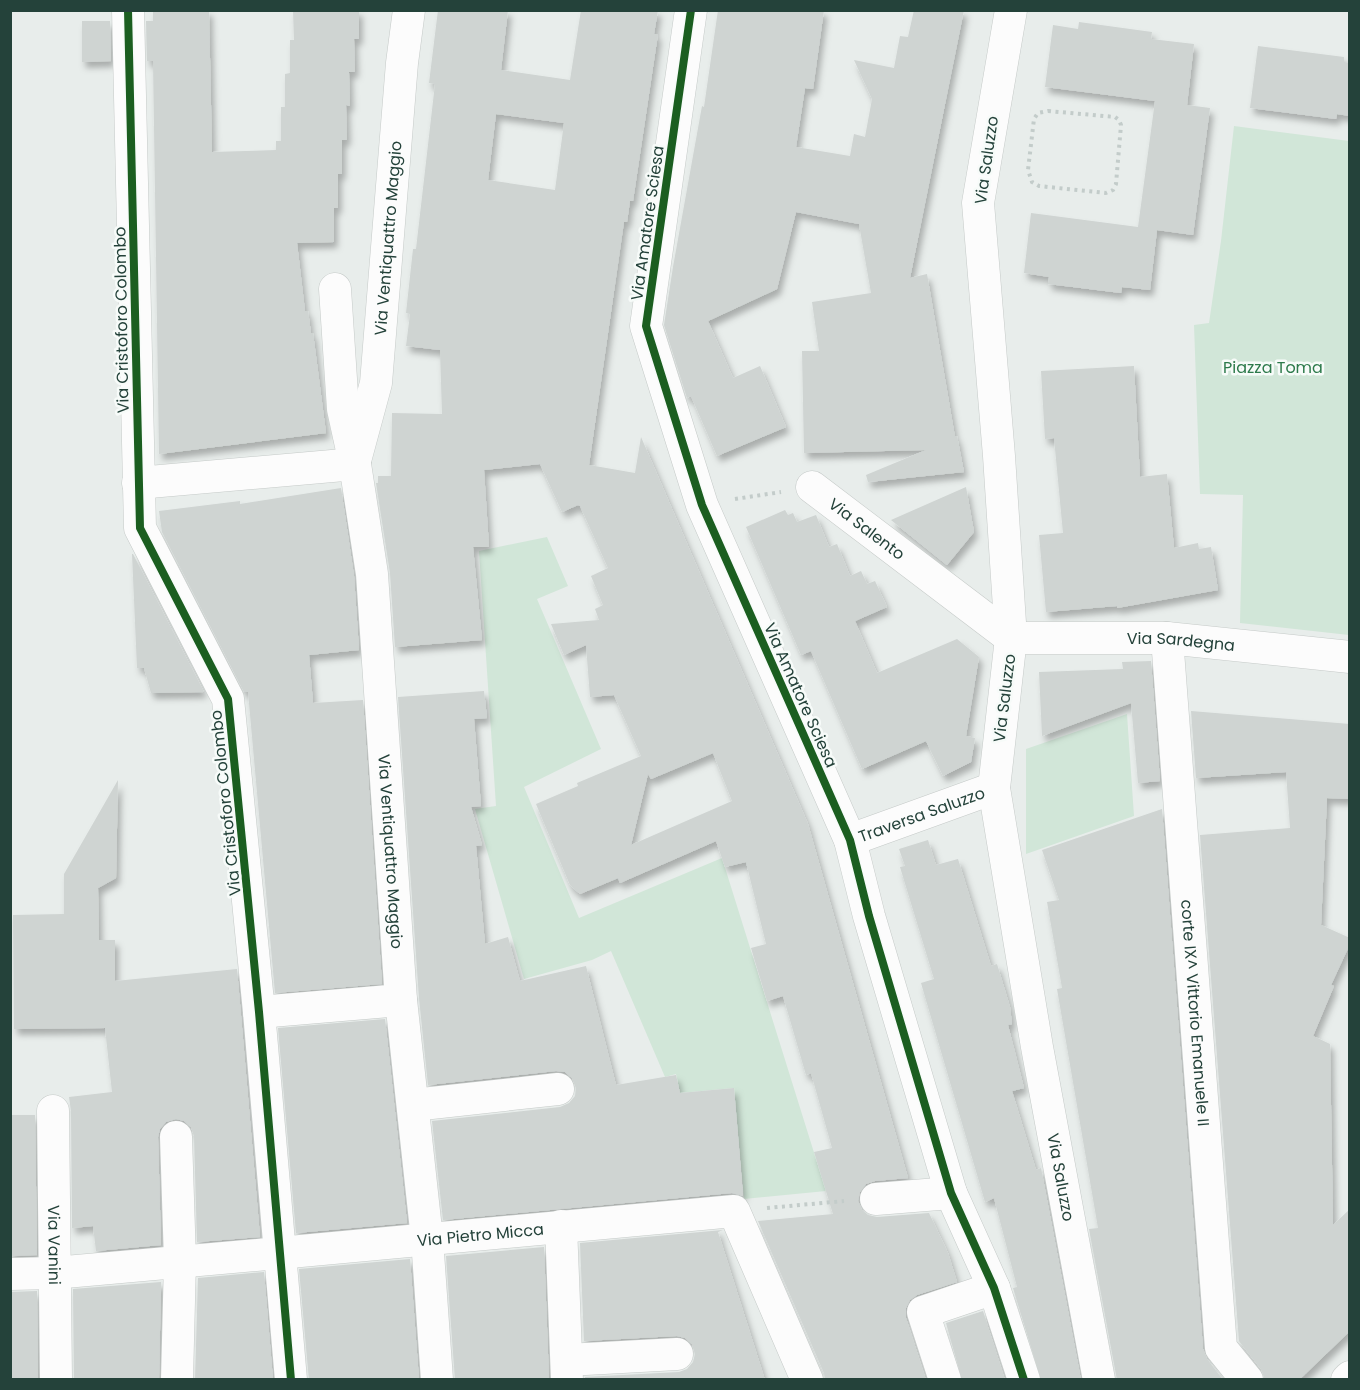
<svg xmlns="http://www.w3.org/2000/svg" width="1360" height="1390" viewBox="0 0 1360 1390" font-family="Poppins,sans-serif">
  <defs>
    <filter id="shadow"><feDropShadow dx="3.5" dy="6" stdDeviation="3" flood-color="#0004"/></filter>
  </defs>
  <rect width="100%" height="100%" fill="#e8edeb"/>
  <!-- green -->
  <path fill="#d1e6d8" d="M1234 126 1349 141V635L1240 623 1243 495 1200 494 1194 325 1209 323 1221 241Z
    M547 537 568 586 537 599 601 749 524 787 579 918 722 858 826 1191 744 1199 734 1088 680 1093 676 1074 665 1077 611 951 592 960 524 979 475 809 496 806 479 551Z
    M1127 714 1134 816 1026 854V749Z"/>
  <!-- building -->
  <path fill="#cfd4d2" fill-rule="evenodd" filter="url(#shadow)" d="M153 10H209L212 152 276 150V141H281V107H285V74L290 73V40H294L293 10H359V39H354L355 72H349L350 106 346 105 347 140H342V174H338V208H334V242L297 243 305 311H308L311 333H313L326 433 159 454 153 61H147L146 21H153Z
    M438 10H508L501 70 570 80 581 10H658L654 34H658L633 201H630L627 222H624L589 465 635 473 641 437 808 824 908 1178 875 1181 866 1184 860 1192 858 1201 862 1210 868 1215 877 1217 929 1213 948 1253 957 1282 917 1295 910 1300 906 1308V1318L926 1380H825L824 1373 758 1221 833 1214 814 1152 832 1148 811 1073 806 1075 783 996 767 1001 751 948 766 944 746 862 725 867 716 841 620 883 618 878 580 894 570 885 536 804 578 786 577 783 641 756 614 695 590 697 586 645 564 655 551 624 599 620 595 609 603 605 591 576 608 568 580 506 578 505 562 512 540 464 484 470 489 547H473L482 640 395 647 390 573 376 483H378V476H391L392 413 442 414 440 350 406 346 410 314 406 313 413 249H416L435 84 429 83ZM496 114 564 123 555 190 488 180ZM713 753 732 801 631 845 648 774 651 779Z
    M718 10H824L813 89 805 88 796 147 850 156 854 134 865 137 872 99 854 60 894 68 900 36 908 37 914 10H964L910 278 927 274 955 437 957 436 964 472 868 482 866 475 926 450 804 453 802 351H819L812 302 871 293 859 224 796 212 777 289 708 321 733 378 760 366 786 427 717 456 691 396 687 398 664 325 673 267 702 106 704 107Z
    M82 21H110L111 61 82 62Z
    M1079 22 1152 32 1151 39 1194 44 1187 105 1210 108 1193 235 1157 230 1150 290 1122 287 1121 293 1048 284 1049 277 1024 273 1031 213 1138 227 1155 101 1045 87 1053 25 1078 29Z
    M1258 46 1344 57V63H1350V116L1337 114 1336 119 1250 108Z
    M1134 366 1140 477 1167 474 1174 548 1198 543 1199 549 1211 547 1218 590 1117 608V606L1046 612 1039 535 1063 533 1054 438 1045 439 1041 371Z
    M966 487 974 532 947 565 891 520Z
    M341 488 354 576 359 650 309 655 313 703 363 700 382 984 275 993 248 692H244L162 532 159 511 240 501V504Z
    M785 510 788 515 793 513 797 522 816 515 829 547 837 544 850 576 861 571 867 584 875 581 887 607 855 621 877 673 957 639 979 657 966 736 975 738 971 762 943 776 926 741 862 769 811 651 801 655 746 527Z
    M132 554H133L204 692 151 693 144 668H137Z
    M1151 661 1160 781 1138 783 1131 703 1042 736 1039 672 1123 669 1122 662Z
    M484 691 487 718 474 719 481 806 471 807 482 845 476 846 485 944 508 937 520 981 586 966 616 1085 676 1075 680 1093 734 1088 743 1196 732 1193 443 1220 432 1121 560 1107 569 1103 575 1096 576 1088 572 1078 565 1072 556 1071 428 1085 419 998 398 697Z
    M1191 711 1350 724V799L1327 798 1321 925 1350 938V944L1331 985 1334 986 1313 1036 1330 1044 1333 1225 1350 1209V1331L1299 1380H1265L1261 1369 1239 1341 1200 835 1290 828 1286 772 1196 778Z
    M118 780 116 878 98 888 99 940H115V981L237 969 260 1237 197 1242 194 1136 191 1127 184 1121 176 1119 166 1122 160 1129 158 1137 161 1245 96 1251 93 1226 72 1228 71 1111 69 1097 112 1092 105 1028 14 1029 13 915 64 914V874Z
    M1162 809 1203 1349 1207 1359 1223 1380H1117L1089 1229 1098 1228 1057 989 1062 988 1047 902 1059 900 1042 850Z
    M928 840 936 865 958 859 991 966 997 964 1010 1007 1012 1024 1008 1025 1024 1088 1012 1091 1036 1170 1041 1168 1081 1380H1041L1013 1288 1017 1287 994 1198 985 1202 921 983 934 979 900 867 905 866 899 849Z
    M385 1019 407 1223 296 1233 278 1028Z
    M10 1115H35L37 1255 10 1256Z
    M723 1230 718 1232 765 1380H585V1377L679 1372 687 1369 693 1362 695 1354 692 1344 685 1338 677 1336 584 1341 580 1243Z
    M544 1247 549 1380H455L446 1256Z
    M410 1259 419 1380H309L299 1269Z
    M264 1272 273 1380H195L198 1278Z
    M161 1282 159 1380H74L73 1289Z
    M37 1291 38 1380H10V1292Z
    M983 1311 1005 1380H962L946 1323Z"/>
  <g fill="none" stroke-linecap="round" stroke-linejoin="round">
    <defs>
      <g id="street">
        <path d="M128 10 140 528 228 699 259 1012 291 1380"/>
        <path d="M691 10 646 326 702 505 850 840 869 916 951 1193 994 1288 1024 1380"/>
        <path id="s1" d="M1011 10 978 203 999 456 1011 638 994 788 1037 1047 1099 1380"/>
        <path id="s2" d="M335 289 343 409 355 464 372 574 401 1000 427 1239 437 1380"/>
        <path id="s3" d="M356 457 376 383 402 63 409 10"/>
        <path d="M138 483 355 464"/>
        <path id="s4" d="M812 487 1011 638"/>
        <path id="s5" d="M1011 638H1167L1350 657"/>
        <path id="s6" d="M1167 638 1221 1348 1247 1380"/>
        <path id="s7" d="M850 840 994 788"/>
        <path d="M259 1012 401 1000"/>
        <path d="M413 1105 558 1089"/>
        <path id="s8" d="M53 1111 56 1380"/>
        <path d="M176 1137 180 1261 177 1380"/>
        <path d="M876 1199 951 1193"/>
        <path d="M561 1226 567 1380"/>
        <path id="s9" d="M10 1274 54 1273 279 1253 734 1211 807 1380"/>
        <path d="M567 1360 677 1354"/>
        <path d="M945 1380 923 1312 994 1288"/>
        <path d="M1347 1380 1350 1377"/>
      </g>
    </defs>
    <!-- street casing -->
    <use href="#street" stroke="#c5cac8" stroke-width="33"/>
    <!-- path -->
    <path stroke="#c3ccca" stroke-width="4" stroke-dasharray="3 4.5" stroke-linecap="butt" d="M1048 111 1115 117 1119 120 1121 125 1116 184 1113 190 1106 193 1039 186 1032 182 1028 170 1034 119 1038 113Z
      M735 499 781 492
      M767 1208 844 1201"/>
    <!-- street -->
    <use href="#street" stroke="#fcfcfc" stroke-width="32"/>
    <defs>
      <path id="cycleway" d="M128 10 140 528 228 699 259 1012 291 1380
        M691 10 646 326 702 505 850 840 869 916 951 1193 994 1288 1024 1380"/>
    </defs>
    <!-- cycleway casing -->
    <use href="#cycleway" stroke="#f7fbf9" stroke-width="11"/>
    <!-- cycleway -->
    <use href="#cycleway" stroke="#1b5e20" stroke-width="8"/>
  </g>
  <g text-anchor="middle" stroke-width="5" stroke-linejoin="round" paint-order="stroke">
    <!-- street labels -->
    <g font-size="16" fill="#24423a" stroke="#f7fbf9">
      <text transform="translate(986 160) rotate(-82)" y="6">Via Saluzzo</text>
      <text transform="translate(647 223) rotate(-82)" y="6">Via Amatore Sciesa</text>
      <text dy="6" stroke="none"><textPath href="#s3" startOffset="222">Via Ventiquattro Maggio</textPath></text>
      <text transform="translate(121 320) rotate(-91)" y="6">Via Cristoforo Colombo</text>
      <text dy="6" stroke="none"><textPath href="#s4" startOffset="69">Via Salento</textPath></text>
      <text dy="6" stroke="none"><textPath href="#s5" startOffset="170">Via Sardegna</textPath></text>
      <text transform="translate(801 695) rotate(66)" y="6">Via Amatore Sciesa</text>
      <text transform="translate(1004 698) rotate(-83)" y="6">Via Saluzzo</text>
      <text transform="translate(225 803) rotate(-96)" y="6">Via Cristoforo Colombo</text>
      <text dy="6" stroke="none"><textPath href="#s7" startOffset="76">Traversa Saluzzo</textPath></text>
      <text dy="6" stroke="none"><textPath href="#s2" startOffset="566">Via Ventiquattro Maggio</textPath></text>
      <text dy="6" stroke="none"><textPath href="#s6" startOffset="376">corte IX^ Vittorio Emanuele II</textPath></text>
      <text dy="6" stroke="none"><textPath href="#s1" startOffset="1178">Via Saluzzo</textPath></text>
      <text dy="6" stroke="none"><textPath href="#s9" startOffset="472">Via Pietro Micca</textPath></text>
      <text dy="6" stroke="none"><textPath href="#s8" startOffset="134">Via Vanini</textPath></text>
    </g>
    <!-- park labels -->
    <g font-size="16" fill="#2d7a4b" stroke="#f7fbf9">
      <text x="1273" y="373">Piazza Toma</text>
    </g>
  </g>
  <!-- border -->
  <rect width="1360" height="1390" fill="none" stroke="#24423a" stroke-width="24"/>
</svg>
